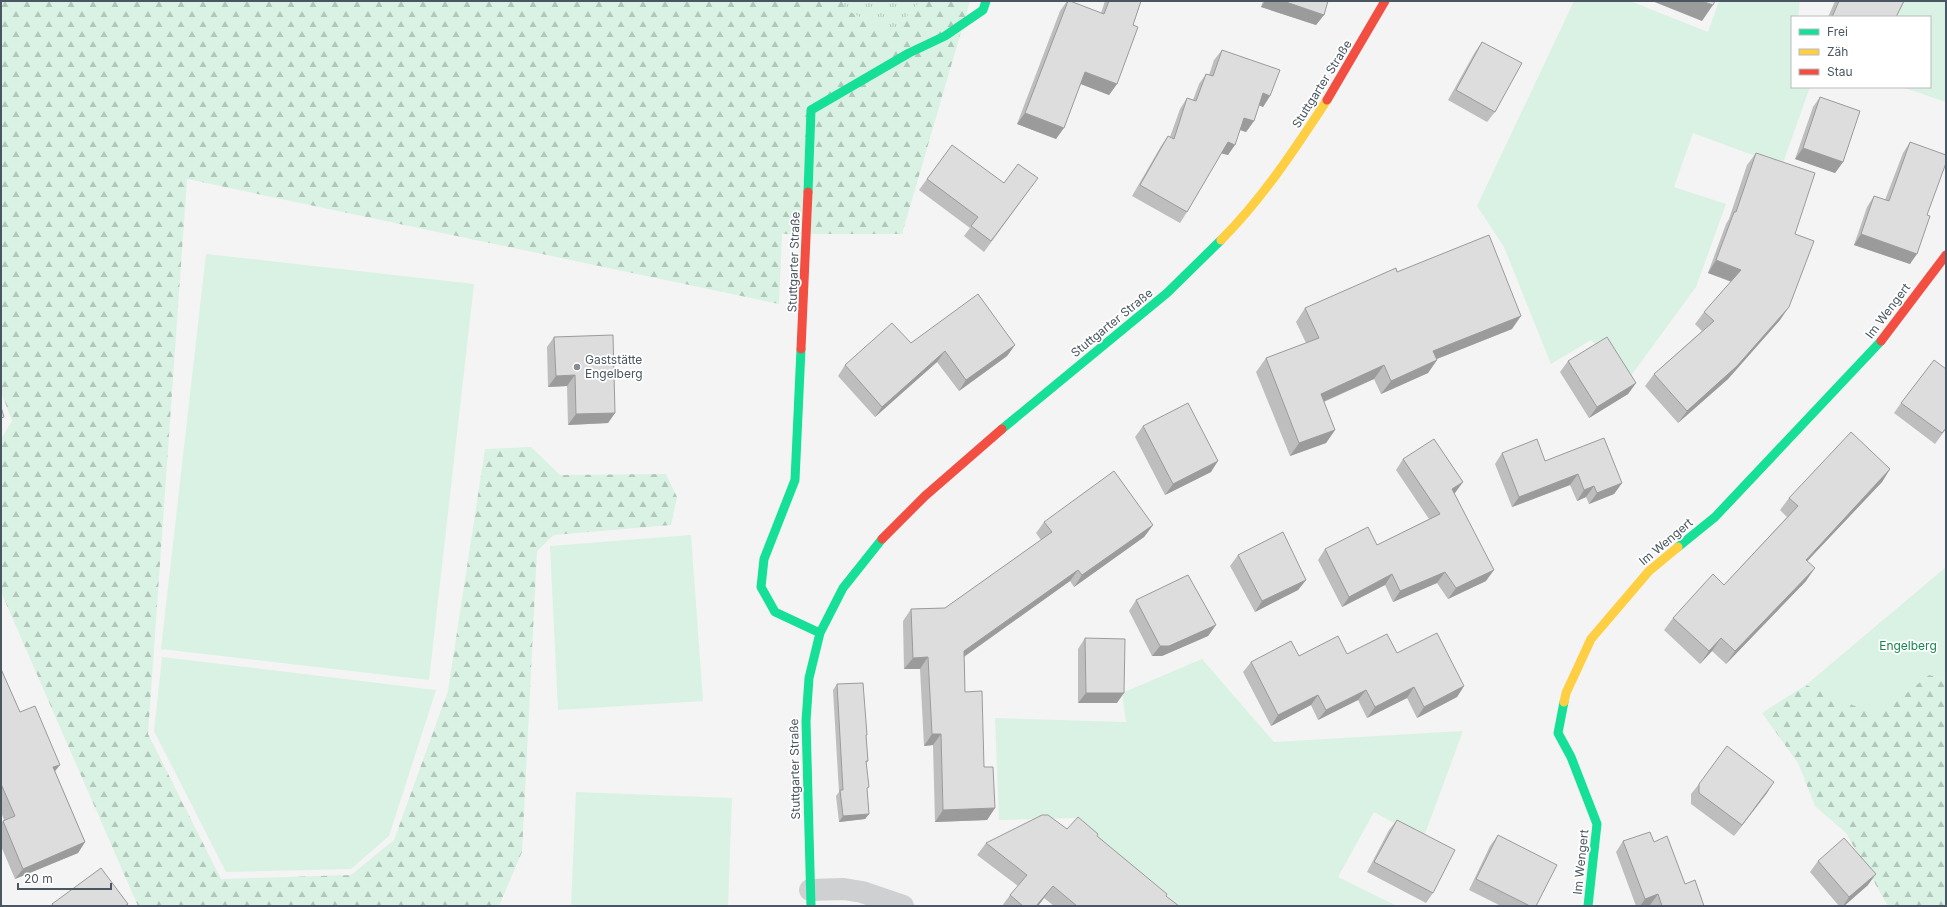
<svg xmlns="http://www.w3.org/2000/svg" width="1947" height="907" viewBox="0 0 1947 907" font-family="Inter,sans-serif">
  <defs>
    <pattern id="forest-firs" width="22" height="20" patternUnits="userSpaceOnUse"><rect width="22" height="20" fill="#d9f2e3"/><path d="M5 1l3.5 6h-7zM16 11l3.5 6h-7z" fill="#b2c7bb"/></pattern>
    <pattern id="park-tufts" width="24" height="20" patternUnits="userSpaceOnUse"><rect width="24" height="20" fill="#d9f2e3"/><path d="M3 7l-1-3M5 7V3M7 7l1-3M15 17l-1-3M17 17v-4M19 17l1-3" fill="none" stroke="#b2c7bb"/></pattern>
  </defs>
  <rect width="100%" height="100%" fill="#f4f4f4"/>
  <!-- green -->
  <path fill="#d9f2e3" d="M1574 1H1630L1708 32 1719 1H1800L1798 17H1792V87H1810L1782 166 1693 133 1674 187 1726 204 1696 287 1630 377 1591 340 1551 364 1504 247 1477 206Z
    M1901 1H1946V102L1902 87H1930V17H1894Z
    M206 254 474 284 429 680 161 649Z
    M691 535 703 701 558 710 550 546Z
    M1946 567V679L1929 675 1878 717 1806 685Z
    M162 657 436 690 389 836 351 869 226 872 154 731Z
    M1202 659 1274 742 1463 731 1423 839 1374 812 1338 877 1397 906H1180L1075 818 999 820 995 718 1126 722 1122 693Z
    M576 792 732 798 728 906H571Z"/>
  <!-- forest -->
  <path fill="url(#forest-firs)" d="M1 1H844V8L891 35 920 1H970L902 234H782L779 304 187 179 148 734 221 879 351 875 394 840 448 691 485 449 531 447 560 475 666 474 677 497 671 525 554 535 537 551 522 852 499 906H138L1 592V439L12 421 1 392Z
    M1929 675 1946 679V906H1888L1846 833 1815 806 1798 763 1762 713 1806 685 1878 716Z"/>
  <!-- park -->
  <path fill="url(#park-tufts)" d="M844 1H920L891 35 844 8Z"/>
  <g fill="none" stroke-linecap="round" stroke-linejoin="round">
    <!-- street -->
    <path stroke="#ced0d2" stroke-width="22" d="M810 890 844 889 862 892 903 906"/>
    <!-- fast -->
    <path stroke="#16e098" stroke-width="9" d="M808 192 811 110 909 53 945 36 983 10 986 1
      M801 349 795 480 764 559 761 587 775 612 820 633
      M1002 429 1167 293 1221 240
      M1678 547 1715 517 1881 341
      M1564 702 1558 733 1571 757 1597 824 1588 906
      M811 906 806 721 809 678 820 633 843 588 882 539"/>
    <!-- slow -->
    <path stroke="#ffcf43" stroke-width="9" d="M1221 240C1262 199 1295 149 1327 100
      M1564 702 1566 693 1591 639 1649 571 1678 547"/>
    <!-- jam -->
    <path stroke="#f24e42" stroke-width="9" d="M1327 100 1385 1
      M1881 341 1946 255
      M801 349 808 192
      M882 539 925 496 1002 429"/>
  </g>
  <!-- wall -->
  <path fill="#bebebf" d="M1067 1 1101 13 1105 1H1141L1133 25 1117 84 1109 95 1081 84 1056 139 1017 124 1060 11Z
    M1263 1H1328L1324 15 1316 25 1261 7Z
    M1835 1H1904L1896 17H1828Z
    M1482 42 1495 112 1487 122 1448 100 1475 52Z
    M1222 50 1270 96 1263 107 1259 105 1254 121 1246 132 1240 130 1228 155 1221 153 1187 212 1180 223 1132 196 1161 146 1168 136 1170 137 1180 109 1187 98 1193 100 1199 84 1206 74 1209 75 1214 60Z
    M1820 97 1843 162 1835 173 1795 159 1813 107Z
    M1910 142 1927 215 1910 264 1854 245 1867 207 1874 196 1885 200 1903 153Z
    M1756 153 1795 234 1780 320 1728 379 1678 423 1645 386 1654 374 1702 331 1695 324 1704 312 1731 282 1708 273 1726 224 1729 219 1747 165Z
    M927 179 1004 183 1030 189 984 252 964 236 970 228 919 190Z
    M1397 272 1512 329 1437 359V360L1428 373 1381 394 1374 379 1324 402 1335 430 1326 443 1290 456 1256 372 1266 358 1306 343 1296 322 1305 308Z
    M554 337 615 413 608 423 568 425 567 386 548 387 547 347Z
    M911 343 1015 345 1007 356 959 391 937 362 875 417 838 376 845 365Z
    M1568 361 1636 383 1628 394 1589 418 1560 372Z
    M1946 369V429L1935 444 1894 413 1901 403Z
    M1143 426 1211 472 1165 495 1135 437Z
    M1502 453 1545 461 1622 483 1614 494 1589 504 1586 497 1577 501 1570 485 1512 507 1495 464Z
    M1403 459 1463 482 1454 493 1486 581 1448 599 1437 583 1393 602 1385 585 1342 607 1318 560 1325 549 1377 545 1429 519 1396 470Z
    M1890 469 1882 482 1807 561 1806 581 1726 664 1712 651 1700 664 1664 630 1673 618 1724 585 1787 517 1780 510 1789 498Z
    M1044 522 1153 525 1144 537 1074 587 1070 581 964 657 965 692 995 808 987 820 935 822 933 745 924 746 920 669H904L903 621 911 609 945 608 1041 540 1036 533Z
    M1238 555 1306 580 1298 590 1255 612 1230 566Z
    M1136 600 1216 625 1208 636 1162 656H1152L1129 611Z
    M1085 638 1117 703H1078V649Z
    M1397 653 1464 686 1457 697 1417 718 1407 698 1367 718 1358 700 1318 720 1311 705 1271 726 1243 672 1251 662 1299 656 1347 654Z
    M1 669 20 712 55 771 85 842 78 853 15 879 1 846V823L4 820 1 812Z
    M837 684 866 737 868 761 866 764 867 790 869 814 865 819 839 822 836 796 839 792 833 690Z
    M1699 784 1767 793 1734 836 1691 804V794Z
    M1397 820 1433 893 1426 903 1367 872 1389 830Z
    M1498 835 1536 906H1501L1469 890 1490 846Z
    M1097 836 1166 896 1179 906H1054L1044 898 1038 906H1002L1010 895 1018 886 977 855 986 843Z
    M1623 841 1654 842 1685 884 1704 906H1651L1650 905 1647 906H1636L1616 852Z
    M1818 861 1868 885 1844 906H1839L1810 872Z"/>
  <!-- shaded-wall -->
  <path fill="#9b9b9b" d="M1265 1H1283L1324 15 1316 25 1261 7Z
    M1652 1H1702L1713 5 1702 21Z
    M1085 72 1117 84 1109 95 1078 83Z
    M1263 93 1270 96 1263 107 1256 104Z
    M1025 113 1064 128 1056 139 1017 124Z
    M1244 118 1254 121 1246 132 1237 129Z
    M1228 142 1235 145 1228 155 1220 153Z
    M1803 148 1843 162 1835 173 1795 159Z
    M1861 234 1917 254 1910 264 1854 245Z
    M1716 260 1741 270 1733 282 1708 273Z
    M1789 307 1780 320 1728 379 1678 423 1687 411Z
    M1521 316 1512 329 1424 364 1433 351Z
    M1015 345 1007 356 959 391 966 380Z
    M945 351 937 362 875 417 882 407Z
    M1437 360 1428 373 1381 394 1391 381Z
    M1384 365 1374 379 1311 407 1321 394Z
    M575 375 567 386 548 387 556 376Z
    M1636 383 1628 394 1589 418 1597 407Z
    M615 413 608 423 568 425 576 414Z
    M1335 430 1326 443 1290 456 1299 443Z
    M1218 461 1211 472 1165 495 1173 484Z
    M1890 469 1882 482 1797 572 1806 560Z
    M1578 474 1570 485 1512 507 1519 497Z
    M1463 482 1455 493 1445 499 1452 489Z
    M1622 483 1614 494 1589 504 1597 493Z
    M1594 486 1586 497 1577 501 1584 490Z
    M1153 525 1144 537 1074 587 1082 575Z
    M1815 568 1806 581 1726 664 1735 651Z
    M1078 570 1070 581 955 663 964 651Z
    M1494 570 1486 581 1448 599 1456 588Z
    M1445 572 1437 583 1393 602 1400 591Z
    M1392 574 1385 585 1342 607 1349 597Z
    M1306 580 1298 590 1255 612 1262 601Z
    M1216 625 1208 636 1162 656H1152L1160 646Z
    M1721 638 1712 651 1700 664 1709 651Z
    M928 657 920 669H904L913 658Z
    M1464 686 1457 697 1417 718 1424 707Z
    M1414 687 1407 698 1367 718 1375 707Z
    M1366 690 1358 700 1318 720 1326 710Z
    M1086 693H1124L1117 703H1078Z
    M1318 695 1311 705 1271 726 1278 715Z
    M932 734H941L933 745 924 746Z
    M60 765 52 775 53 767Z
    M1774 782 1767 793 1734 836 1742 825Z
    M995 808 987 820 935 822 943 810Z
    M869 814 865 819 839 822 843 816Z
    M85 842 78 853 15 879 23 869Z
    M1876 874 1868 885 1844 906H1843L1849 897Z
    M1053 886 1038 906H1036Z
    M1658 894 1650 905 1647 906H1640L1645 899Z"/>
  <!-- building -->
  <path fill="#ddddde" stroke="#9b9b9b" d="M1068 1H1070L1104 14 1109 1H1141L1133 25 1138 27 1117 84 1085 72 1064 128 1025 113Z
    M1283 1H1328L1324 15Z
    M1702 1H1715L1713 5Z
    M1839 1H1904L1896 17H1832Z
    M1482 42 1522 63 1495 112 1456 90Z
    M1222 50 1280 70 1270 96 1263 93 1254 121 1244 118 1235 145 1228 142 1187 212 1140 185 1168 136 1174 139 1187 98 1196 101 1206 74 1213 76Z
    M1820 97 1860 111 1843 162 1803 148Z
    M1910 142 1946 155V163L1927 215 1930 216 1917 254 1861 234 1874 196 1889 201Z
    M952 145 1004 183 1018 164 1038 178 991 241 971 226 978 217 927 179Z
    M1756 153 1815 173 1795 234 1814 241 1789 307 1737 366 1687 411 1654 374 1714 321 1704 312 1741 270 1716 260 1734 212H1736Z
    M1489 235 1521 316 1433 351 1437 360 1391 381 1384 365 1321 394 1335 430 1299 443 1266 358 1319 338 1305 308 1396 268 1397 272Z
    M978 294 1015 345 966 380 945 351 882 407 845 365 892 323 911 343Z
    M613 335 615 413 576 414 575 375 556 376 554 337Z
    M1607 337 1636 383 1597 407 1568 361Z
    M1934 360 1946 369V428L1942 433 1901 403Z
    M1188 403 1218 461 1173 484 1143 426Z
    M1 407 4 417 1 418Z
    M1851 432 1890 469 1806 560 1815 568 1735 651 1721 638 1709 651 1673 618 1713 574 1724 585 1798 506 1789 498Z
    M1604 438 1622 483 1597 493 1594 486 1584 490 1578 474 1519 497 1502 453 1537 439 1545 461Z
    M1434 439 1463 482 1452 489 1494 570 1456 588 1445 572 1400 591 1392 574 1349 597 1325 549 1368 527 1377 545 1440 514 1403 459Z
    M1114 471 1153 525 1082 575 1078 570 964 651 965 692 982 691 984 767H993L995 808 943 810 941 734H932L928 657 913 658 911 609 945 608 1052 532 1044 522Z
    M1283 532 1306 580 1262 601 1238 555Z
    M1188 575 1216 625 1169 646H1160L1136 600Z
    M1437 633 1464 686 1424 707 1414 687 1375 707 1366 690 1326 710 1318 695 1278 715 1251 662 1291 641 1299 656 1338 636 1347 654 1387 634 1397 653Z
    M1085 638 1125 639 1124 693H1086Z
    M1 669 20 712 35 706 60 765 53 767 85 842 23 869 3 821 15 816 1 784Z
    M863 683 867 735H866L868 761H866L869 787 867 788 869 814 843 816 840 790H843L837 684Z
    M1727 746 1774 782 1742 825 1699 793V784Z
    M1042 815H1048L1067 829 1078 817 1098 834 1097 836 1167 894 1166 896 1179 906H1077L1053 886 1036 906H1023L1010 895 1027 875 986 843Z
    M1397 820 1455 850 1433 893 1374 862Z
    M1650 832 1654 842 1667 836 1685 884 1695 880 1704 906H1662L1658 894 1645 899 1623 841Z
    M1498 835 1557 865 1536 906H1530L1476 879Z
    M1844 838 1876 874 1849 897 1818 861Z
    M101 868 128 904 125 906H53L52 904Z"/>
  <!-- markers -->
  <circle fill="#868d94" stroke="#fff" stroke-width="1.5" cx="577" cy="367" r="4"/>
  <g text-anchor="middle" stroke-width="3.5" stroke-linejoin="round" paint-order="stroke">
    <!-- street labels -->
    <g font-size="12" fill="#4a5661" stroke="#fff">
      <text transform="translate(1322 84) rotate(-58)" y="4">Stuttgarter Straße</text>
      <text transform="translate(794 262) rotate(-88)" y="4">Stuttgarter Straße</text>
      <text transform="translate(1888 311) rotate(-53)" y="4">Im Wengert</text>
      <text transform="translate(1112 323) rotate(-39)" y="4">Stuttgarter Straße</text>
      <text transform="translate(1666 542) rotate(-40)" y="4">Im Wengert</text>
      <text transform="translate(795 769) rotate(-91)" y="4">Stuttgarter Straße</text>
      <text transform="translate(1581 862) rotate(-84)" y="4">Im Wengert</text>
    </g>
    <!-- poi labels -->
    <g font-size="12" fill="#4a5661" stroke="#fff" text-anchor="start">
      <text x="585" y="364">Gaststätte<tspan x="585" dy="14">Engelberg</tspan></text>
    </g>
    <!-- park labels -->
    <g font-size="12" fill="#17864f" stroke="#fff">
      <text x="1908" y="650">Engelberg</text>
    </g>
  </g>
  <!-- border -->
  <rect width="1947" height="907" fill="none" stroke="#4a5661" stroke-width="4"/>
  <!-- legend -->
  <rect x="1791" y="16" width="140" height="72" fill="#ffffff" stroke="#b7bbc0"/>
  <rect x="1799" y="29" width="20" height="6" fill="#16e098" stroke="#b7bbc0"/>
  <text x="1827" y="36" font-size="12" fill="#4a5661">Frei</text>
  <rect x="1799" y="49" width="20" height="6" fill="#ffcf43" stroke="#b7bbc0"/>
  <text x="1827" y="56" font-size="12" fill="#4a5661">Zäh</text>
  <rect x="1799" y="69" width="20" height="6" fill="#f24e42" stroke="#b7bbc0"/>
  <text x="1827" y="76" font-size="12" fill="#4a5661">Stau</text>
  <!-- scale -->
  <path d="M18 883v6h93v-6" fill="none" stroke="#4a5661" stroke-width="2"/>
  <text x="24" y="883" font-size="12" fill="#4a5661" stroke="#ffffff" stroke-width="3" paint-order="stroke">20 m</text>
</svg>
